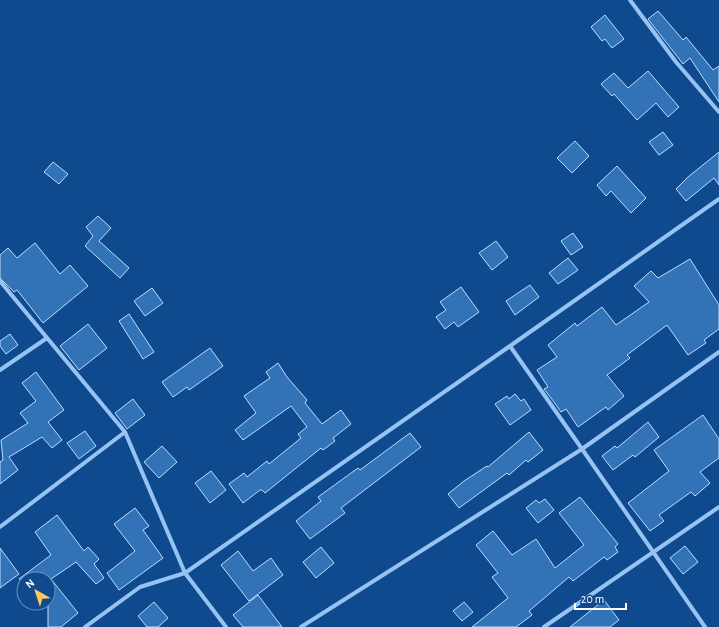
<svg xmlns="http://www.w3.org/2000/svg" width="719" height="627" viewBox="0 0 719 627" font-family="'Alegreya Sans',sans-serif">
  <rect width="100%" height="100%" fill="#0e4a8d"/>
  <!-- building -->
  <path fill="#3272b6" stroke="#bdddfe" d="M658 11 683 40 686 37 713 70 719 66V102L690 58 683 64 648 19Z
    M605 15 624 39 612 48 605 39 602 41 591 27Z
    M648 71 679 107 668 117 656 103 637 120 614 94 612 96 601 84 614 73 628 88Z
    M663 132 673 145 659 155 649 142Z
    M575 141 589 156 572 173 557 158Z
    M719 152V185L714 178 686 201 676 189 688 177Z
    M53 162 68 174 59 184 44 172Z
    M617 166 646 198 631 213 611 191 606 196 597 185Z
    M98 216 111 228 99 241 129 268 120 278 85 246 93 236 86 227Z
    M573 233 583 247 571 255 561 241Z
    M496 241 508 257 492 270 479 253Z
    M35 243 60 274 70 265 88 286 43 323 17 290 14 292 0 278V255L8 248 17 258Z
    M568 258 578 270 558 284 549 273Z
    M690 259 719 305V329L704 340 706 343 688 355 667 325 627 355 630 358 607 375 624 396 608 410 606 407 578 427 566 409 561 412 554 402 544 389 548 387 537 370 557 357 548 345 575 323 577 326 602 307 616 325 649 302 634 286 651 271 658 278Z
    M530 285 539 297 515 315 506 301Z
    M461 287 479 312 458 327 454 322 445 329 436 317 446 310 440 302Z
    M152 288 163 303 145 316 134 301Z
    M129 314 154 352 143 359 119 321Z
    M88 324 107 348 79 370 60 346Z
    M10 334 18 345 6 354 0 346V341Z
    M210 348 223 366 189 390 187 387 173 397 162 382Z
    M278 363 287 377 307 400 305 403 322 424 341 410 351 424 333 438 335 441 323 450 321 448 265 493 262 490H260L243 503 229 484 244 473 247 477 267 461 269 464 301 438 298 434 307 427 291 406 243 440 235 430 256 413 244 396 270 378 266 372Z
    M36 372 64 410 48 422 62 440 52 448 42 437 9 457 18 470 0 484V462L3 460 1 440 28 423 20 413 36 401 22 383Z
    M515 394 521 401 524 399 531 410 510 425 495 404 507 396 509 399Z
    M133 399 145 415 127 429 115 413Z
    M703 415 719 439V458L700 472 710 483 695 496 691 492 659 515 664 521 650 531 628 503 669 471 654 450Z
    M648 422 659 437 635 457 633 455 613 470 602 456 615 446 617 448Z
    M85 431 96 446 79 459 67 443Z
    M529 432 543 450 528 462 526 460 509 475 507 473 459 508 448 494 464 481 487 466 488 467Z
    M410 433 421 447 341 508 345 513 310 539 296 521 321 501 318 497 358 468 360 470Z
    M162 446 177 462 159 478 144 462Z
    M211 471 226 490 210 503 195 483Z
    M580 497 618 544 615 547 618 552 607 560 604 557 573 581 569 577 529 611 532 615 516 627H472L508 598 492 577 498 573 476 545 493 531 512 555 536 539 555 568 584 545 559 513Z
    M545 499 554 510 538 523 526 508 536 500 539 503Z
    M135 508 149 526 143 530 163 558 119 590 107 573 135 551 114 524Z
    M57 515 84 551 88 547 99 559 94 564 104 578 96 584 76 562 51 579 78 613 61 627H48V579H19L51 555 35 532Z
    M685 546 698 562 683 574 670 558Z
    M321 547 334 563 316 578 303 562Z
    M0 548 19 574 0 588Z
    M238 551 253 571 271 558 283 575 249 601 221 565Z
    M258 595 282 627H243L233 615Z
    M604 600 619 620 610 627H570Z
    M154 602 168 618 158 627H147L138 616Z
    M464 602 473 612 462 621 453 611Z"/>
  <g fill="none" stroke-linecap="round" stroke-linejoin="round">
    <!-- street -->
    <path stroke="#96c3f3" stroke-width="4" d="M630 0 676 62 719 112
      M719 199 510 346 582 449 719 352
      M0 281 125 432 185 573 226 627
      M0 370 47 338
      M0 527 125 432
      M85 627 140 587 185 573 510 346
      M301 627 582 449 705 627
      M544 627 719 507"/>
  </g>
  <!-- north arrow -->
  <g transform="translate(36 591) rotate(321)"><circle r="19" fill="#0e4a8d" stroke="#6e92bb"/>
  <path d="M0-3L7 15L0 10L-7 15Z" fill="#ffc958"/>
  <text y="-6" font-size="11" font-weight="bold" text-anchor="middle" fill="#ffffff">N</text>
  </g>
  <!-- scale -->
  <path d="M575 603v6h51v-6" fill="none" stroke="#ffffff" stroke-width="2"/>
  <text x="581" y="603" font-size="12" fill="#ffffff" stroke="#0e4a8d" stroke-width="3" paint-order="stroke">20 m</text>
</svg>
